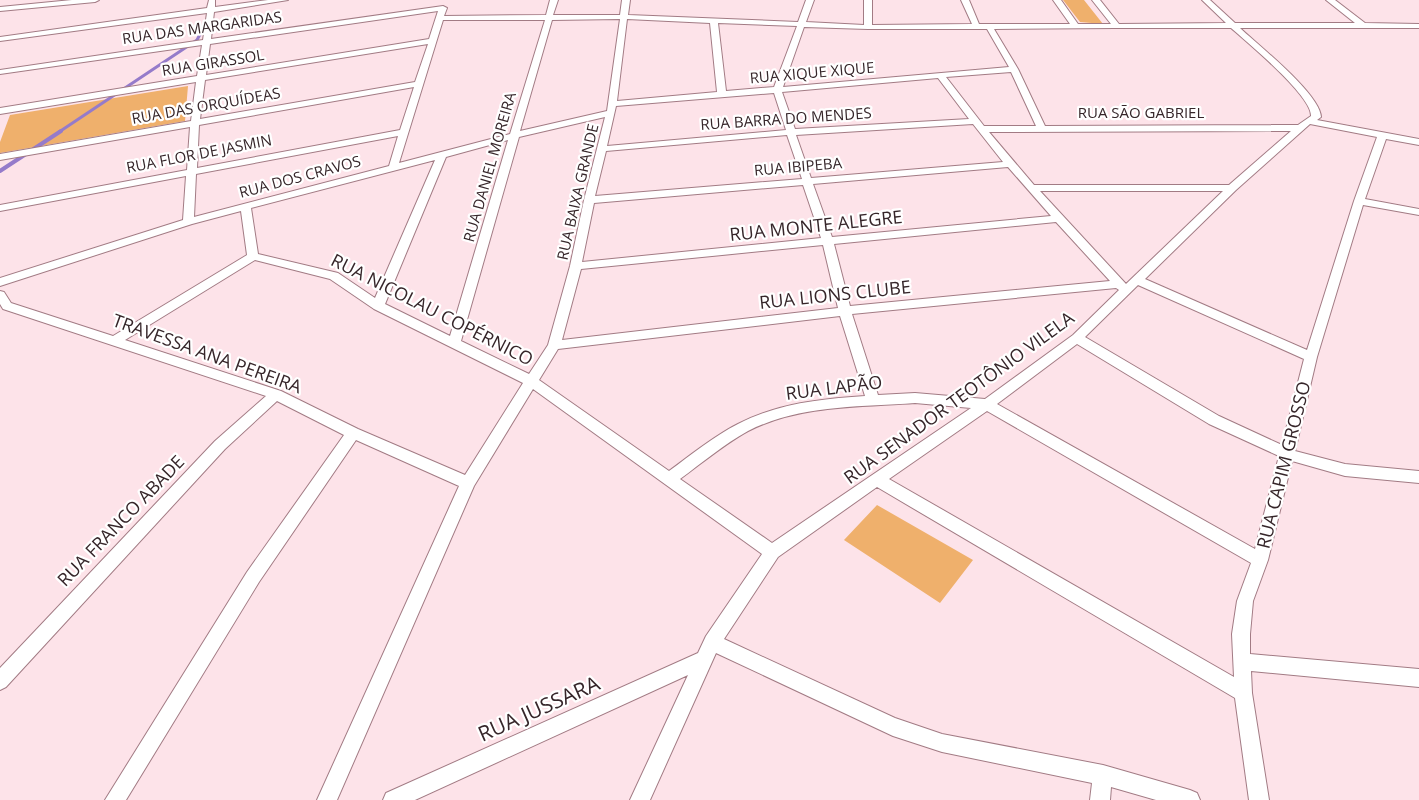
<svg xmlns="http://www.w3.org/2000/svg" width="1419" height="800" viewBox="0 0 1419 800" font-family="'Open Sans',sans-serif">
  <rect width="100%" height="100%" fill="#fde3e9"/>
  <!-- green -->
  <path fill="#efb06c" d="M1063 0H1084L1103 24 1080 22Z
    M188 86 185 121 0 153V142L10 115Z
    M877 505 973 560 940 603 844 540Z"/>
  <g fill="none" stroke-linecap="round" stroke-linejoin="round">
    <!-- stream-far1 -->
    <path stroke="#957bca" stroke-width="3" d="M59 132 197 40 206 23"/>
    <!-- stream -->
    <path stroke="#957bca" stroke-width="4" d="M0 171 61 131"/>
    <defs>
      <path id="street" d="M72 0H99L95 2 0 11V7Z
        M209 0H215V7L268 0H288L214 12 211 39 443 6 447 8 444 16 546 15 550 0H558L553 15H620L622 0H630L628 15 798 22 806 0H814L806 22 864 25V0H872V25L972 24 961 0H969L979 24H1070L1053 0H1061L1078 24H1111L1092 0H1100L1119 24 1226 23 1202 0H1210L1235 23H1355L1326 0H1335L1365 23 1419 24V28H1240C1258 45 1320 94 1321 117L1317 120 1419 139V145L1386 139 1365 199 1419 209V215L1363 205 1317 357 1295 451 1345 464 1419 471V483L1345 476 1292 461 1268 560 1253 601 1250 634V654L1419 669V687L1251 671 1252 693 1269 800H1249L1235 698 877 487 778 557 724 639 895 718 942 734 1103 765 1190 790 1197 793 1200 800H1156L1111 787 1110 800H1090L1092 783 942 752 893 736 716 653 650 800H630L688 675 415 800H383L386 793 698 653 706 636 762 554 533 389 474 486 337 800H317L459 486 356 440 259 582 126 800H105L247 572 344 435 277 401 225 449 6 687 0 690V668L215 441 266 396 3 309 0 304V291L4 292 11 303 113 336 247 255 241 211 192 224 0 286V278L183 220 186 176 0 211V205L187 170 190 127 0 160V154L191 121 196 82 0 114V108L197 76 202 45 0 74V70L203 40 207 13 0 41V37L207 8ZM438 11 429 39 206 75 210 44ZM620 19 607 111 520 131 552 20ZM627 19 710 23 717 92 617 101ZM443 20H545L510 134 399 163ZM718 23 797 26 774 87 726 91ZM804 27 868 29H987L1009 67 783 87ZM1115 28H1231C1248 43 1312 96 1311 116L1298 125 1045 126 1018 69 994 29ZM428 44 415 82 200 119 205 80ZM1011 72 1036 126H984L946 77ZM938 78 969 119 795 129 782 92ZM414 87 400 130 197 168 199 125ZM774 93 786 130 607 146 616 106ZM605 117 584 200 570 266 548 345 529 374 461 341 519 137ZM973 124 1003 162 811 178 796 135ZM1310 124 1377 137 1354 201 1307 350 1145 279 1236 190ZM1291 131 1229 185H1034L989 132ZM787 135 802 179 595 196 606 151ZM398 136 389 166 194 217 196 174ZM508 140 450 336 385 304 446 157ZM435 160 375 298 338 273 258 254 251 208ZM1008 167 1051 216 832 237 813 184ZM803 185 821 238 582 262 594 203ZM1040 191H1223L1126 284ZM1056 222 1110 281 850 306 834 244ZM823 245 838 308 562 340 581 269ZM255 260 330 279 374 309 523 383 465 475 358 429 281 391 125 340ZM1138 285 1304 359 1282 445 1219 416 1085 337ZM1116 288 1119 290 1073 335 985 399 915 393 878 395 852 314ZM840 316 865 396C821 399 779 403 738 424 714 436 691 455 669 471L539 380 558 349ZM1077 344 1209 424 1279 456 1255 549 997 404ZM915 403 971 408 772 543 680 479C702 463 724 444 748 431 799 405 859 407 915 403ZM987 411 1251 563 1237 601 1232 634 1234 677 889 479Z"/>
    </defs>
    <!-- street casing -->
    <use href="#street" stroke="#a27b84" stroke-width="2"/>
    <!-- street -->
    <use href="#street" fill="#fff" fill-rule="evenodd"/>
  </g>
  <g text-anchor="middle" stroke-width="4.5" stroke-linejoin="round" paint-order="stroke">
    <!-- far-street labels -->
    <g font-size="15" fill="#36262a" stroke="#fff">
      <text transform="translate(202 28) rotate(-8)" y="5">RUA DAS MARGARIDAS</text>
      <text transform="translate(213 63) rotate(-9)" y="5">RUA GIRASSOL</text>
      <text transform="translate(812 73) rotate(-5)" y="5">RUA XIQUE XIQUE</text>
      <text transform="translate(206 106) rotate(-10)" y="5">RUA DAS ORQUÍDEAS</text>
      <text x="1141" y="118">RUA SÃO GABRIEL</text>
      <text transform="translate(786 119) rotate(-4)" y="5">RUA BARRA DO MENDES</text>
      <text transform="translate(199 154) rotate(-11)" y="5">RUA FLOR DE JASMIN</text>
      <text transform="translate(490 167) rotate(-74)" y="5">RUA DANIEL MOREIRA</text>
      <text transform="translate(798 167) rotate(-5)" y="5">RUA IBIPEBA</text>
      <text transform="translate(300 177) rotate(-15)" y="5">RUA DOS CRAVOS</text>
      <text transform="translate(578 192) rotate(-77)" y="5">RUA BAIXA GRANDE</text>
    </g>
    <!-- street labels -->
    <g font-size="18" fill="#36262a" stroke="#fff">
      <text transform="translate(816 226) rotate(-6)" y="6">RUA MONTE ALEGRE</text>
      <text transform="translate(835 295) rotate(-6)" y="6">RUA LIONS CLUBE</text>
      <text transform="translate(432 310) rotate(27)" y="6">RUA NICOLAU COPÉRNICO</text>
      <text transform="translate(207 354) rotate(20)" y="6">TRAVESSA ANA PEREIRA</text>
      <text transform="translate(834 388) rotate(-7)" y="6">RUA LAPÃO</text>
      <text transform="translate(959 398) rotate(-36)" y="6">RUA SENADOR TEOTÔNIO VILELA</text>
      <text transform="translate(1284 465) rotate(-76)" y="6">RUA CAPIM GROSSO</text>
      <text transform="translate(121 521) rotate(-46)" y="6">RUA FRANCO ABADE</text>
    </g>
    <!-- near-street labels -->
    <g font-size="21" fill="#36262a" stroke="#fff">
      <text transform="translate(539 709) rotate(-24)" y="7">RUA JUSSARA</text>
    </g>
  </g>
</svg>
